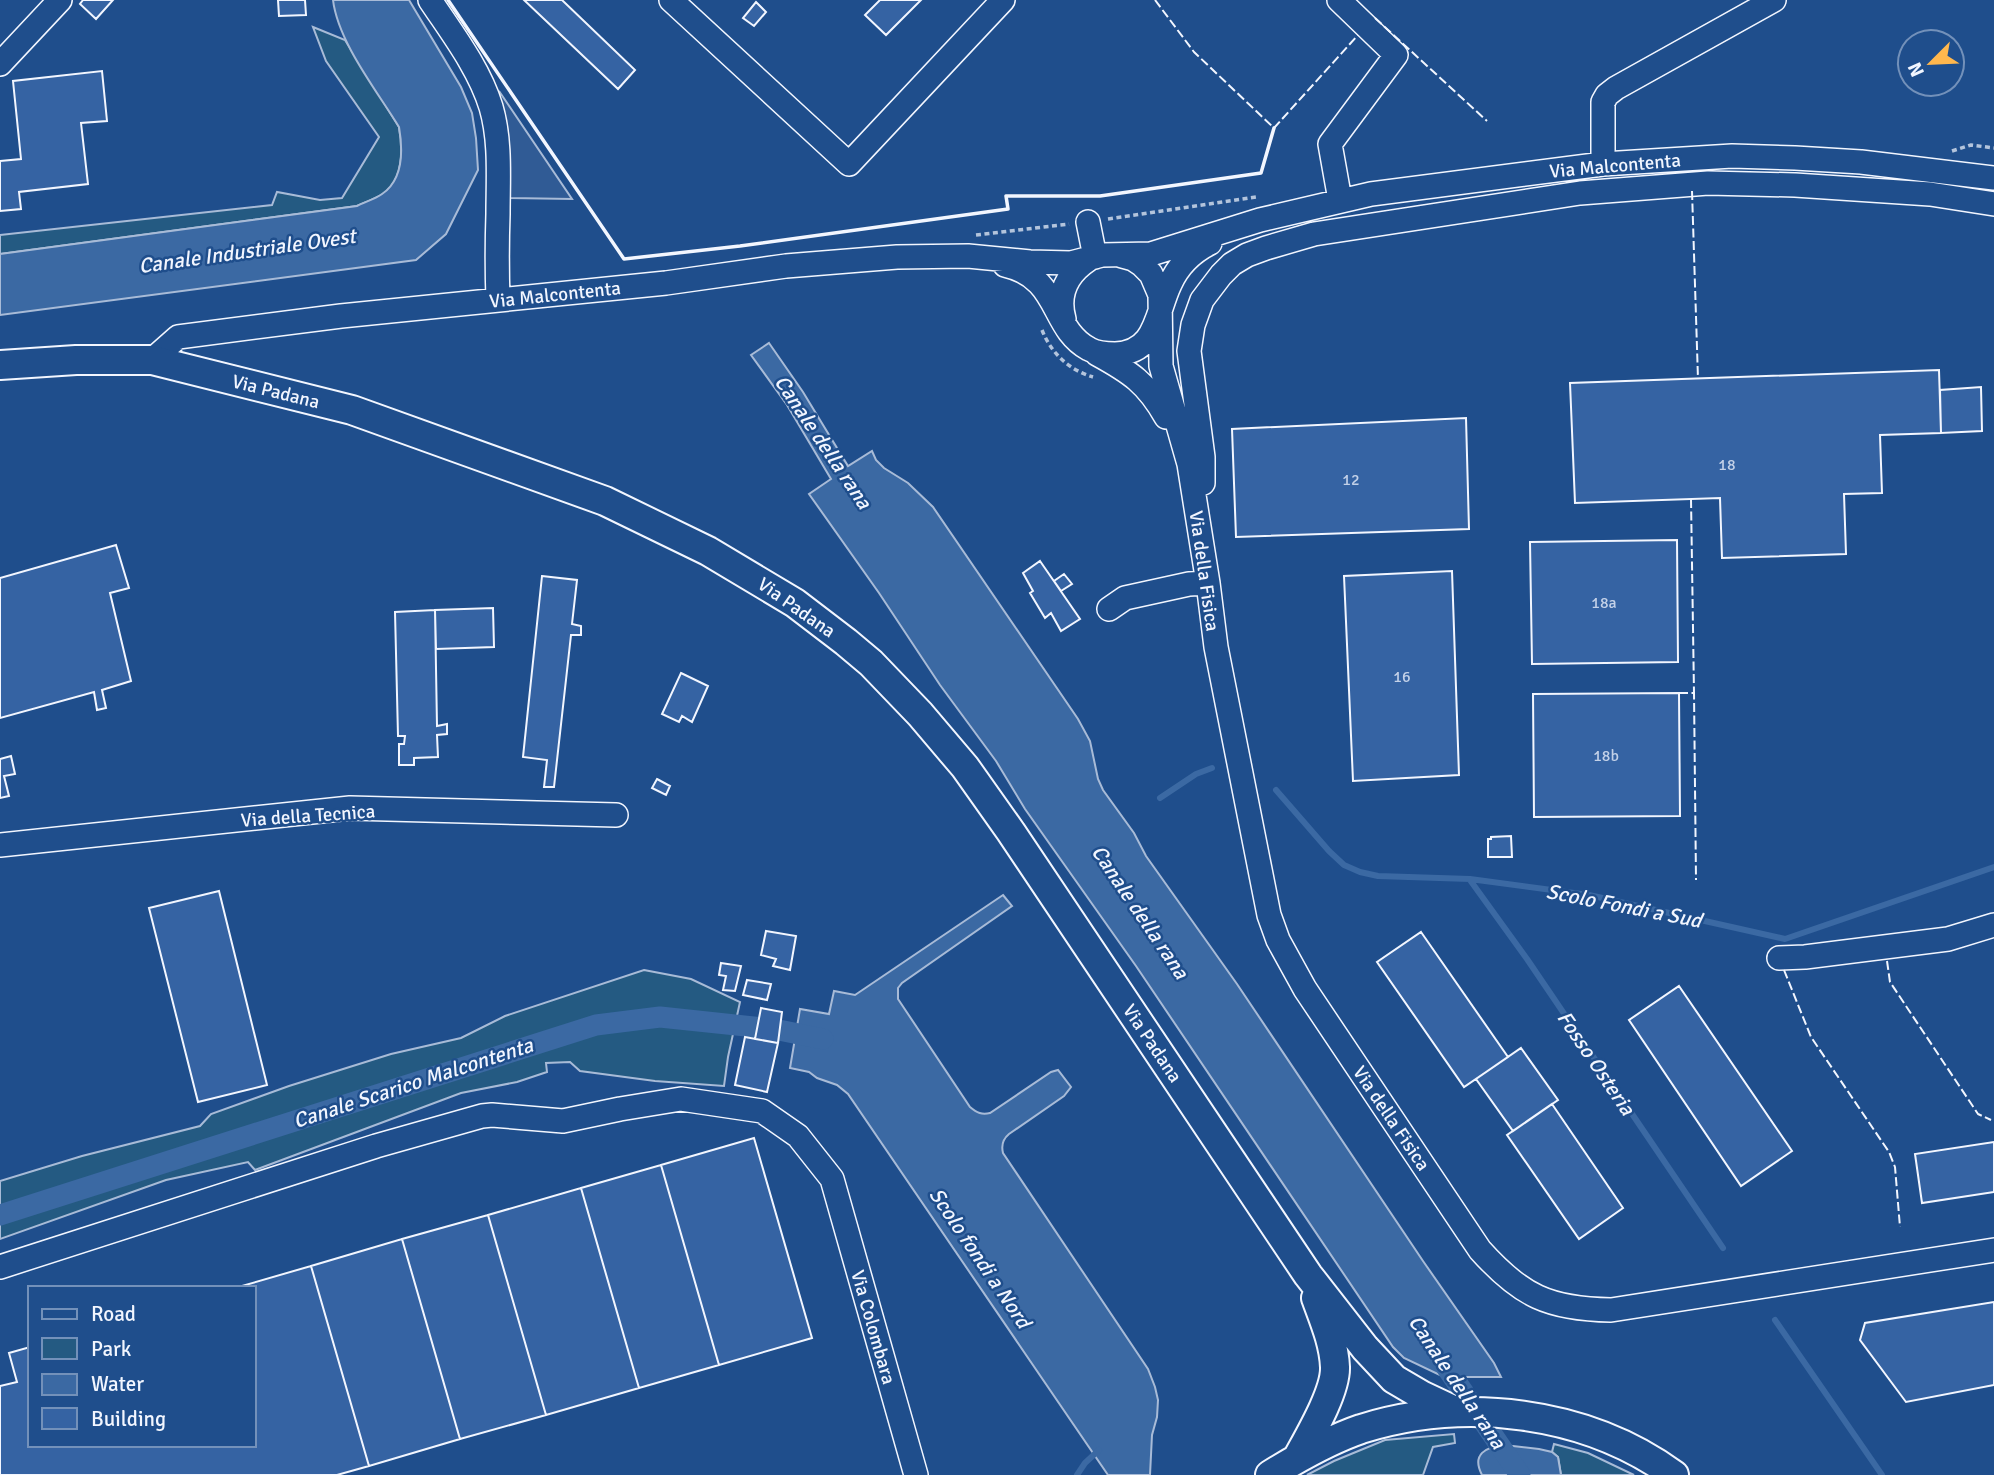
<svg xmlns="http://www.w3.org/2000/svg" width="1994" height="1475" viewBox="0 0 1994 1475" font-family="Signika,sans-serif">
  <rect width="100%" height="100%" fill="#1f4e8c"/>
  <!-- green -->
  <path fill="#245a82" stroke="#a8bbd7" stroke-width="2" d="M313 27 345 40 399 127C403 150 404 179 383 194 375 199 365 202 357 206L0 254V235L272 205 277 192 320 200 342 198 379 137 326 61Z
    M644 970 691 979 740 1002 728 1057 724 1086 655 1081 580 1071 570 1062 546 1063 547 1072 517 1082 461 1093 255 1170 248 1162 166 1180 0 1239V1181L82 1156 200 1126 211 1114 289 1086 391 1054 461 1038 505 1016Z
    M1454 1434 1455 1443 1433 1447 1423 1475H1307L1334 1461 1385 1440Z
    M1554 1444 1588 1453 1634 1475H1561L1558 1457 1552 1452Z"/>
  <!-- parking -->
  <path fill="#305b95" stroke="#a8bbd7" stroke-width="2" d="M499 91 572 199 510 198Z"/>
  <!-- water -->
  <path fill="#3b69a3" stroke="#a8bbd7" stroke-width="2" d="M333 0H409L461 87 472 113 476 138 478 170 446 234 416 260 0 315V254L357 206C365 202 375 199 382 194 404 179 403 150 399 127 377 91 338 42 333 0Z
    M769 343 803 392 848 466 872 451 876 460 884 468 908 483 933 507 1078 719 1090 741 1098 779 1103 790 1134 833 1146 856 1237 984 1423 1261 1494 1363 1501 1377H1444L1404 1358 1393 1347 1136 966 1025 809 996 761 940 685 879 593 809 494 831 479 787 405 751 355Z
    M1003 895 1012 906 902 983 898 988V999L970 1107C977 1113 982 1115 990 1113L1051 1072 1058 1070 1071 1087 1064 1096 1009 1134C1003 1139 1001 1145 1003 1153L1148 1369 1155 1387 1158 1400 1157 1417 1152 1435 1150 1475H1108L848 1094 837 1085 817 1078 809 1072 790 1068 800 1009 829 1014 834 991 855 995Z
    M1504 1445 1539 1449 1552 1452 1558 1457 1561 1475H1482C1471 1454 1486 1447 1504 1445Z"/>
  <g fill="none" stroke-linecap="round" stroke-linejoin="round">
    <!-- stream -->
    <path stroke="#3b69a3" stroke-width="6" d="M1276 790 1329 851 1344 865 1360 872 1378 876 1470 879 1589 895 1785 939 1994 867
      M1160 798 1196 774 1212 768
      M1470 880 1527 959 1723 1248
      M1775 1320 1882 1475
      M1077 1475 1085 1463 1099 1450"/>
    <!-- canal -->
    <path stroke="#3b69a3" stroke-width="21" d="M0 1215 596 1025 660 1017 774 1029 823 1039
      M1438 1355 1520 1475"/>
  </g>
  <!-- building -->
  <path fill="#3563a3" stroke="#f2f6ff" stroke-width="2" d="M83 0H113L96 19 80 4Z
    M278 0H305L306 15 279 16Z
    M524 0H562L635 70 618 89Z
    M880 0H921L886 35 865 15Z
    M756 2 766 12 754 26 743 18Z
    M102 71 107 121 81 123 88 184 19 192 21 209 0 211V161L21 159 13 81Z
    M1939 370 1941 433 1880 435 1882 493 1844 494 1846 554 1722 558 1720 498 1575 503 1570 383Z
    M1981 387 1982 431 1941 433 1940 390Z
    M1466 418 1469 529 1236 537 1232 429Z
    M1677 540 1678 662 1532 664 1530 542Z
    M116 545 129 588 110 593 131 681 102 690 106 708 97 710 94 692 0 718V578Z
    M1040 561 1080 619 1061 631 1051 613 1045 618 1030 593 1033 591 1023 573Z
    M1452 571 1459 775 1353 781 1344 576Z
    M1064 574 1072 584 1061 591 1054 581Z
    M542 576 577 580 572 624 581 626V635H571L554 787H544L547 760 523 757Z
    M493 608 494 647 436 649 435 610Z
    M435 610 437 726 447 724V734L437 735 438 757 414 758V765H399V744H404L405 736H398L395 612Z
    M681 673 708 686 692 722 682 716 679 722 662 714Z
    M1679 693 1680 816 1534 817 1533 694Z
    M11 756 15 774 4 776 9 796 0 798V759Z
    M657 779 670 786 666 795 652 788Z
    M1511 836 1512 857H1488V839H1491V837Z
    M219 891 267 1085 198 1102 149 908Z
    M766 931 796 936 790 970 773 966 776 959 761 955Z
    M1421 932 1508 1057 1464 1087 1377 962Z
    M721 963 741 966 735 991 723 990 726 976 719 975Z
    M747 980 771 984 767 1000 743 995Z
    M1679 986 1792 1151 1741 1186 1629 1020Z
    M761 1008 782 1012 778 1043 755 1039Z
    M745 1037 778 1043 767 1092 735 1085Z
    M1521 1048 1558 1100 1513 1131 1476 1079Z
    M1552 1104 1623 1208 1579 1239 1507 1135Z
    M754 1138 812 1338 719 1365 661 1165Z
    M1994 1142V1192L1922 1203 1915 1154Z
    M661 1165 719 1365 639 1388 581 1188Z
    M581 1188 639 1388 546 1415 488 1215Z
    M488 1215 546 1415 460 1439 402 1239Z
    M402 1239 460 1439 369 1466 311 1266Z
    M311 1266 369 1466 337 1475H0V1386L17 1382 9 1353 30 1347V1445H254V1288H235Z
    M1994 1302V1385L1906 1402 1860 1340 1865 1323Z"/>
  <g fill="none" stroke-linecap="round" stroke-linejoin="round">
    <defs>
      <path id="minor" d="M430 0C452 33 479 68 491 107 501 141 498 179 498 214 497 243 497 272 498 300
        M671 0 849 164 1003 0
        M1339 0 1396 55 1330 144 1340 200
        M0 64 60 0
        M1603 164V102L1607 95 1616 88 1774 0
        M1088 222 1095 257
        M1122 256 1133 259 1142 265 1151 274 1160 295 1161 366 1189 464 1208 583 1216 647 1269 915 1278 940 1305 989 1480 1250C1521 1296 1549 1309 1611 1310L1994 1250
        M1005 265C1061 278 1050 328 1089 349 1096 353 1106 354 1115 354 1157 353 1156 313 1170 284 1178 266 1192 252 1210 243
        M1064 319C1057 294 1067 274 1088 260
        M1097 354C1130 372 1147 383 1166 417
        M152 360 178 337 341 316 666 283 786 266 897 257 968 256 1030 262 1071 263 1102 255 1151 254 1260 220 1371 194 1603 164 1732 156 1795 158 1861 162 1994 178
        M1203 483V457L1189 351 1193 325 1202 300 1221 275 1232 264 1247 255 1266 248 1314 234 1580 193 1708 183 1795 185 1930 194 1994 204
        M1109 609 1125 598 1189 584 1208 583
        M0 845 350 808 616 815
        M1779 958 1805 957 1948 939 1994 925
        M0 1267 376 1146 482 1116 492 1115 563 1121 620 1109 681 1099 762 1111 798 1136 832 1179 916 1475"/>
      <path id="major" d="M0 365 76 360H152L352 410 605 501 708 551 795 603 846 642 871 663 920 714 965 767 1011 832 1308 1275 1365 1348 1394 1379 1423 1396 1457 1412
        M1298 1457C1310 1435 1336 1391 1335 1367 1334 1343 1324 1320 1316 1298
        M1270 1475C1299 1457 1329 1440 1361 1429 1464 1397 1585 1410 1674 1475"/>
    </defs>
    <!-- minor casing -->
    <use href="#minor" stroke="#f2f6ff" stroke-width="26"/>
    <!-- major casing -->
    <use href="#major" stroke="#f2f6ff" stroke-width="32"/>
    <!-- path -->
    <path stroke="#b3c4dc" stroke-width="3.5" stroke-dasharray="5 3.5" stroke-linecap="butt" d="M1952 151 1971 145 1994 148
      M1108 219 1256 197
      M976 235 1069 224
      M1042 330C1051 353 1069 370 1093 377"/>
    <!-- minor -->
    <use href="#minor" stroke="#1f4e8c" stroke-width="23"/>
    <!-- major -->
    <use href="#major" stroke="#1f4e8c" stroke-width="28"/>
    <!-- fence -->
    <path stroke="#f2f6ff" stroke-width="2" stroke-dasharray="9 3.5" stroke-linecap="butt" d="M1155 0 1194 52 1274 128 1358 35
      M1375 18 1487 121
      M1692 191 1698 379
      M1691 499 1694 693
      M1679 693H1694L1696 880
      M1887 961 1890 982 1978 1114 1991 1120
      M1784 970 1811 1037 1889 1152 1895 1167 1900 1227"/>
    <!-- wall -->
    <path stroke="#f2f6ff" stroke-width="3.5" d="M448 0 624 259 740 246 1008 209 1006 196H1100L1261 173 1274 128"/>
  </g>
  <g text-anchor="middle" stroke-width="5" stroke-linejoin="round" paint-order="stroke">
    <!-- number labels -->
    <g font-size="16" fill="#c3d1e8">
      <text x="1727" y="470">18</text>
      <text x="1351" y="485">12</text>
      <text x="1604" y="608">18a</text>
      <text x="1402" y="682">16</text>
      <text x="1606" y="761">18b</text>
    </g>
    <!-- street labels -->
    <g font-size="19" fill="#f2f6ff" stroke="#1f4e8c">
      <text transform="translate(1615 165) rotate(-5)" y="7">Via Malcontenta</text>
      <text transform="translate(555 294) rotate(-6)" y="7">Via Malcontenta</text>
      <text transform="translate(276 391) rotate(14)" y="7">Via Padana</text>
      <text transform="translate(1205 571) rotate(82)" y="7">Via della Fisica</text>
      <text transform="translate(797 607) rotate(35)" y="7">Via Padana</text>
      <text transform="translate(308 815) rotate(-4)" y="7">Via della Tecnica</text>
      <text transform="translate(1153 1043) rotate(56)" y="7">Via Padana</text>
      <text transform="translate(1392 1118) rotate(56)" y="7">Via della Fisica</text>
      <text transform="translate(874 1327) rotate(74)" y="7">Via Colombara</text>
    </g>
    <!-- water labels -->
    <g font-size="21" font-style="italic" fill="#f2f6ff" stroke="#1f4e8c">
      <text transform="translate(247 251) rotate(-8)" y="7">Canale Industriale Ovest</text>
      <text transform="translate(823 442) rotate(56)" y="7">Canale della rana</text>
      <text transform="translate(1624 906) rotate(11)" y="7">Scolo Fondi a Sud</text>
      <text transform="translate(1140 912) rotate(56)" y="7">Canale della rana</text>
      <text transform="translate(1596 1063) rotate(56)" y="7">Fosso Osteria</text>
      <text transform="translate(413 1083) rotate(-18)" y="7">Canale Scarico Malcontenta</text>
      <text transform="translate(980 1258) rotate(56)" y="7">Scolo fondi a Nord</text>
      <text transform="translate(1457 1382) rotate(56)" y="7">Canale della rana</text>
    </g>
  </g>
  <!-- legend -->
  <rect x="28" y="1286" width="228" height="161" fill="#1f4e8c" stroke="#7391ba" stroke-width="2"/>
  <rect x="42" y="1309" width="35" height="10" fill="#1f4e8c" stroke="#7391ba" stroke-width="2"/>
  <text x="91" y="1321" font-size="21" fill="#f2f6ff">Road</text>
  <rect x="42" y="1338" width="35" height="21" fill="#245a82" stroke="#7391ba" stroke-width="2"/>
  <text x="91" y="1356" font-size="21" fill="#f2f6ff">Park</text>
  <rect x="42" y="1374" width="35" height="21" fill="#3b69a3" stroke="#7391ba" stroke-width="2"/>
  <text x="91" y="1391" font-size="21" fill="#f2f6ff">Water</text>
  <rect x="42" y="1408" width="35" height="21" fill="#3563a3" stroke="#7391ba" stroke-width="2"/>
  <text x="91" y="1426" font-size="21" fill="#f2f6ff">Building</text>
  <!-- north arrow -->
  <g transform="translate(1931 63) rotate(246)"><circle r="33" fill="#1f4e8c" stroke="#7391ba" stroke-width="2"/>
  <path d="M0-5L12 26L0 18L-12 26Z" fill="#ffb74d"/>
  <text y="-10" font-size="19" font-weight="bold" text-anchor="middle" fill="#f2f6ff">N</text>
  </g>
</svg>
